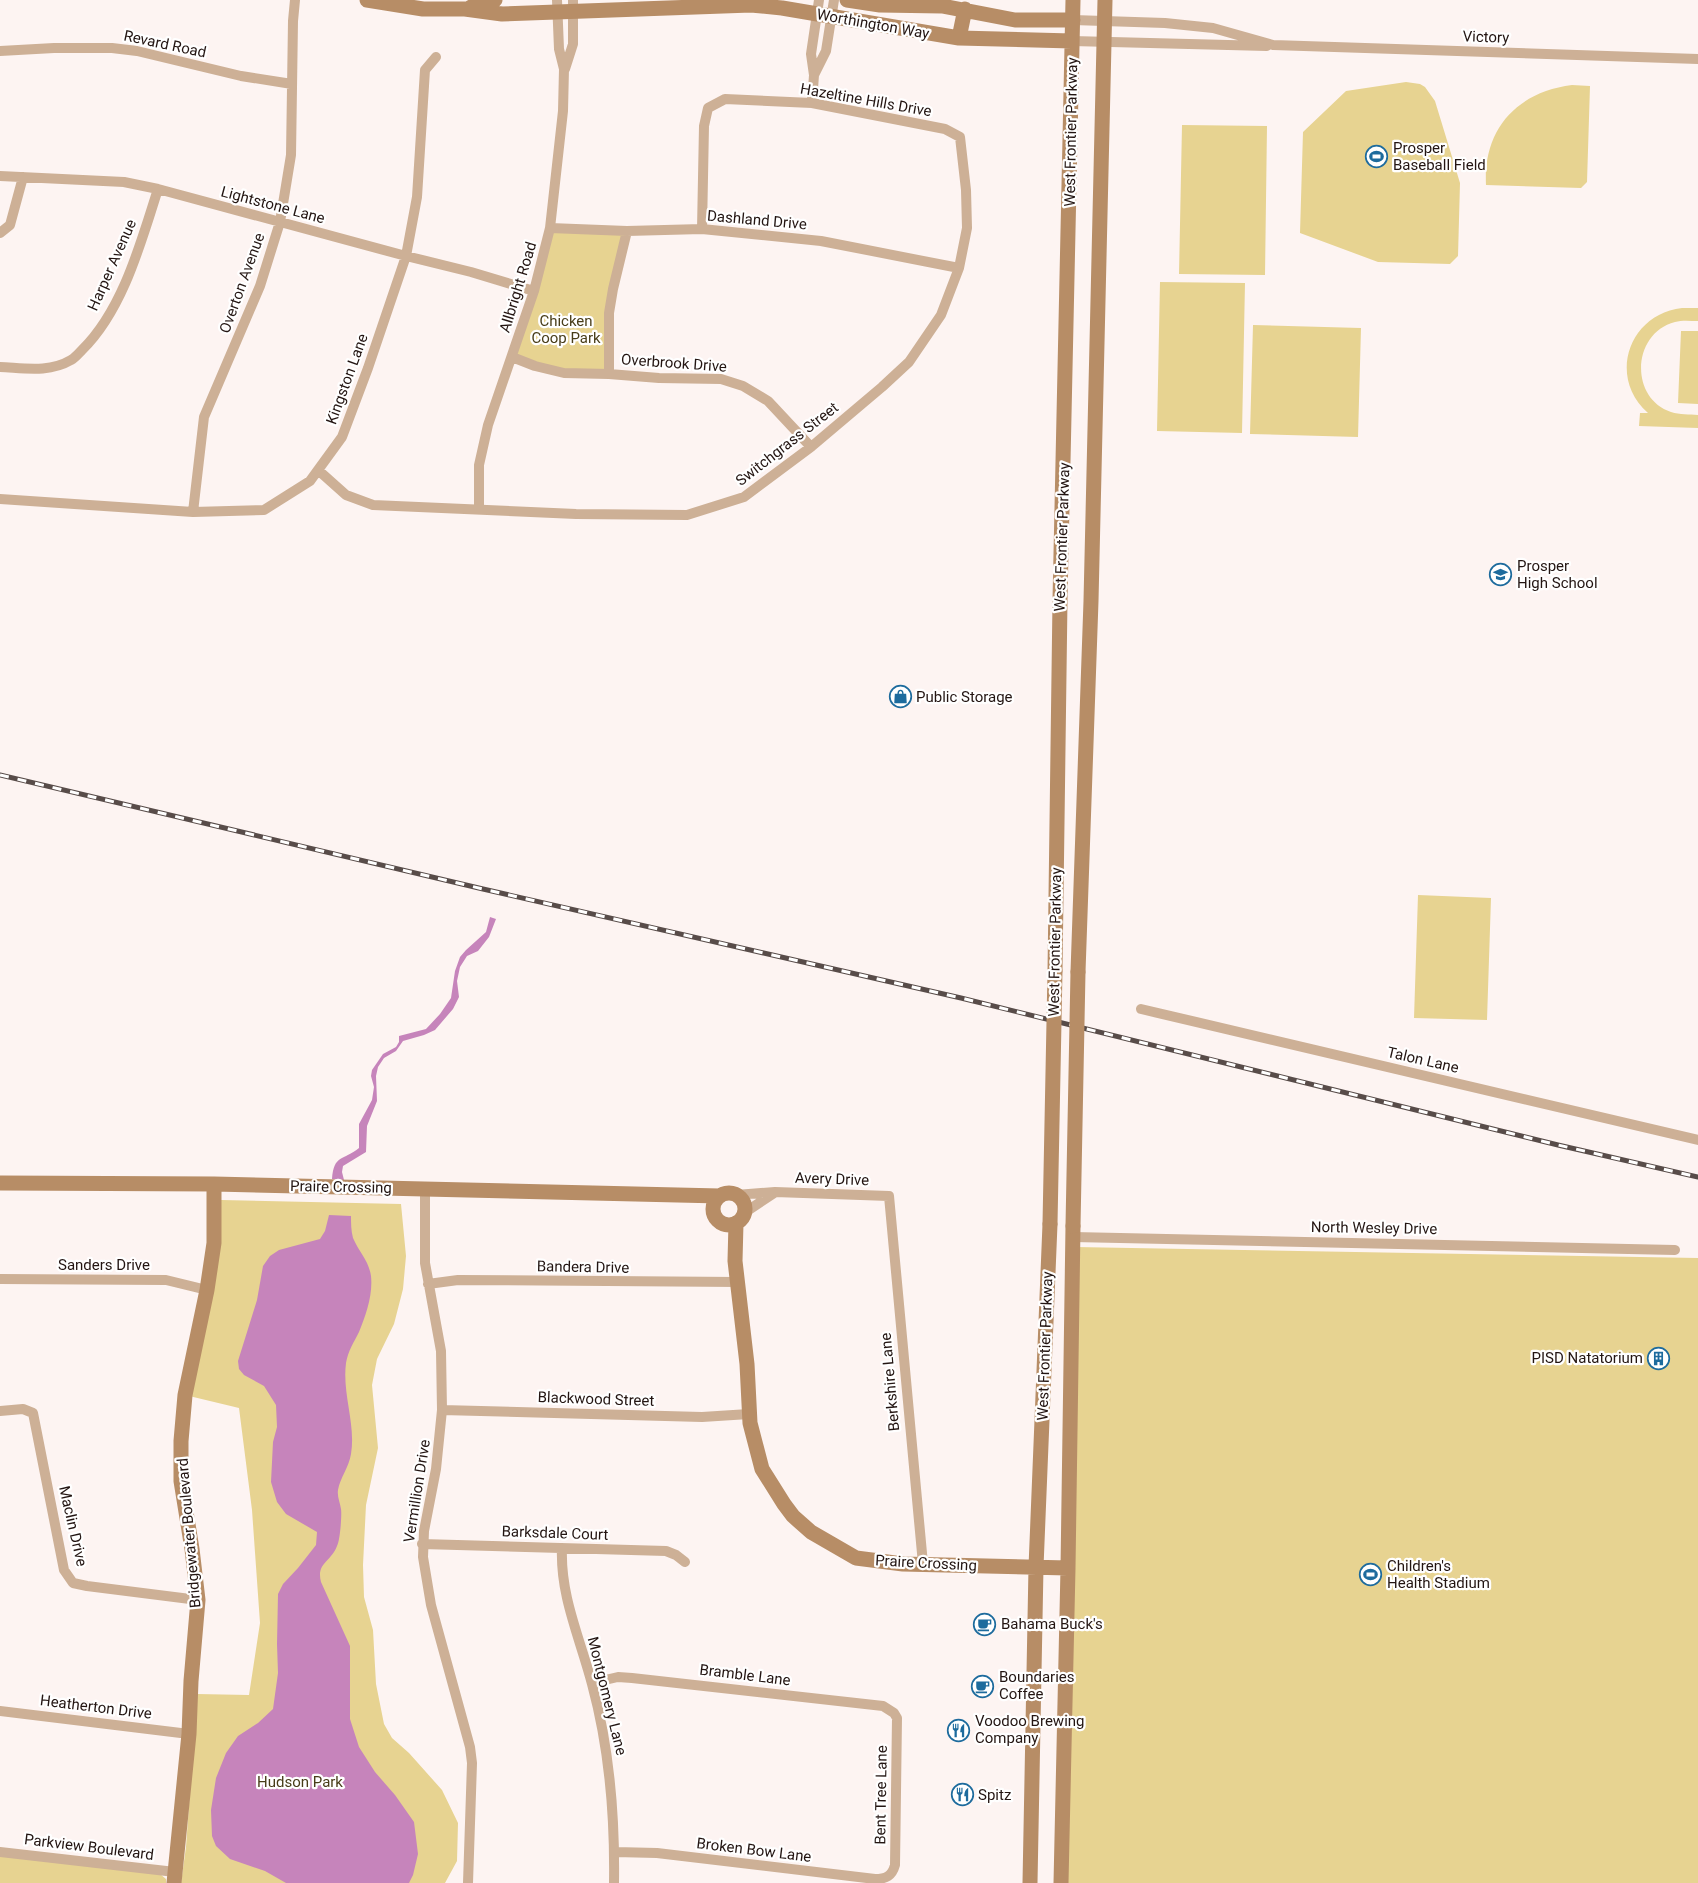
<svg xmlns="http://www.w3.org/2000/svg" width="1698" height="1883" viewBox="0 0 1698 1883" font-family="Roboto,sans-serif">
  <rect width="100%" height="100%" fill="#fdf4f2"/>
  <!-- green -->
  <path fill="#e7d391" d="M1406 82 1420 84 1425 87 1435 101 1460 183 1458 256 1450 264 1378 262 1300 233 1303 132 1346 91Z
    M1572 85 1590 86 1587 182 1581 188 1486 185C1483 129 1517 92 1572 85Z
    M1182 125 1267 126 1265 275 1179 274Z
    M550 228 627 231 613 289 609 374 564 373 512 357Z
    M1160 282 1245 283 1242 433 1157 431Z
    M1682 308H1698V321C1690 321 1682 320 1675 322 1632 333 1629 398 1671 412 1680 415 1689 414 1698 415V428L1639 426 1640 413H1648C1607 377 1629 314 1682 308Z
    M1253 325 1361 328 1358 437 1250 434Z
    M1681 331H1698V404L1678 403Z
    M1418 895 1491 898 1487 1020 1414 1018Z
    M221 1200 401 1204 406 1256 403 1289 394 1324 377 1359 372 1385 378 1448 366 1505 363 1565 364 1597 373 1630 376 1684 384 1724 392 1738 409 1753 442 1790 458 1823 457 1861 445 1883H181L186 1847 197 1694 249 1695 260 1623 252 1510 239 1408 185 1395Z
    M1075 1247 1698 1258V1883H1062Z
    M0 1856 160 1874 166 1879V1883H0Z"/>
  <!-- water -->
  <path fill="#c684bb" d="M490 917 496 919 489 937 478 951 467 956 460 967 457 981 459 997 453 1009 435 1030 424 1035 403 1041 396 1051 384 1058 378 1067 376 1076 377 1101 367 1126 366 1152 343 1166 342 1172 344 1180 332 1179C334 1154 343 1161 359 1148V1124L372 1100 374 1087 371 1076 372 1070 383 1054 396 1047 399 1042V1036L426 1029 440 1014 451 998 455 971 460 957 466 950 486 932Z
    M329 1215 351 1216C351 1223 351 1231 353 1238 359 1252 369 1261 371 1276 373 1295 366 1315 359 1332 354 1342 348 1351 346 1363 342 1394 356 1424 351 1454 349 1467 340 1478 338 1490 337 1497 340 1502 341 1509 342 1515 340 1541 337 1546 331 1562 316 1563 321 1582L350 1646V1719L359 1747 375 1772 395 1795 414 1822 418 1854 413 1875 409 1883H286L265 1871 230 1859 216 1846 212 1836 211 1810 216 1778 226 1753 238 1736 258 1723 273 1709 278 1673 277 1644 278 1594 283 1584 298 1568 316 1545 317 1532 286 1514 277 1502 271 1482 273 1442 277 1427 276 1405 264 1386 244 1375 239 1369 238 1361 257 1300 263 1266 270 1256 279 1250 320 1239 325 1231Z"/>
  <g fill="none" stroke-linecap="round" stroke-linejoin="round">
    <!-- street -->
    <path stroke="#cdb096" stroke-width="10" d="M1073 20 1165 23 1213 28 1273 45 1698 59
      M1072 41 1267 46
      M0 51 54 48H112L137 51 241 76 292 84
      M565 69 573 44V0
      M814 75 826 51 834 0
      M812 103 814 75 811 54 819 0
      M0 176 124 182 158 189 406 256 471 272 534 291
      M550 228 627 231 702 229 821 241 959 268
      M0 233 10 225 23 177
      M512 357 535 366 564 373 609 374 659 378 721 379 743 386 768 401 811 447
      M0 367C24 368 49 373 71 360 75 358 79 353 82 350 123 310 141 242 158 189
      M609 374V313L613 289 627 231
      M318 470 346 495 373 505 576 514 687 515 744 497 811 447 882 387 909 362 941 315 959 268 967 228 966 190 960 137 945 129 812 103 725 99 708 108 704 126 702 229
      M0 499 193 512 264 510 310 481 342 437 368 368 406 256 417 197 425 70 436 57
      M479 509V465L488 425 534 291 550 228 563 111 564 69 559 49 557 0
      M193 512 204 417 260 286 280 222 291 155 293 21 295 0
      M1141 1009 1698 1140
      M425 1188V1263L441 1351 442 1410 436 1469 424 1531 423 1557 431 1605 470 1747 472 1763 468 1883
      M736 1195 775 1192 889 1196 923 1564
      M744 1213 774 1193
      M1073 1237 1675 1250
      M0 1279 166 1280 207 1290
      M428 1284 458 1280 738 1282
      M442 1410 702 1417 749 1414
      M0 1411 23 1409 33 1413 64 1570 73 1583 87 1586 198 1600
      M422 1544 666 1551 676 1555 685 1562
      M562 1548C560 1596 580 1638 592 1684 610 1750 615 1815 614 1883
      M592 1683 618 1677 632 1678 883 1706 894 1713 897 1718 895 1865C892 1876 886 1879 875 1879L657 1853 615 1852
      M0 1711 189 1734
      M0 1852 175 1872"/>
    <!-- secondary -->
    <path stroke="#b78d66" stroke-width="15" d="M367 0 423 9H465L502 14 751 5 782 8 959 38 1072 41
      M847 0 880 5 942 6 1015 20H1073
      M471 7 495 0
      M959 38 965 9
      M1055 971 1060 600 1073 0
      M1078 972 1091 601 1105 0
      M0 1183 214 1184 720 1196
      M713 1209a16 16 0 1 1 32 0a16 16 0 1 1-32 0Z
      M736 1223 735 1261 747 1364 750 1423 762 1469 784 1504 793 1516 811 1532 856 1558 903 1564 1068 1568
      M174 1883 189 1734 191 1681 198 1600 192 1549 181 1481V1441L185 1395 207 1290 214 1243V1184
      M1030 1883 1036 1567 1050 1224
      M1061 1883 1068 1568 1073 1226"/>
    <defs>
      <path id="rail" d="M0 775 483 889 961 998 1558 1145 1698 1177"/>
    </defs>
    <!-- rail casing -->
    <use href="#rail" stroke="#584c49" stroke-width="5"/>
    <!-- rail -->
    <use href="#rail" stroke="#fff" stroke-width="3" stroke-dasharray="9" stroke-linecap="butt"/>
    <!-- secondary-bridge -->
    <path stroke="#b78d66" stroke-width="15" d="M1050 1224 1055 971
      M1073 1226 1078 972"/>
  </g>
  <!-- icons -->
  <defs>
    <symbol id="stadium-ring" viewBox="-11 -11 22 22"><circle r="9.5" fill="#fff" stroke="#1d6b9d" stroke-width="1.5"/><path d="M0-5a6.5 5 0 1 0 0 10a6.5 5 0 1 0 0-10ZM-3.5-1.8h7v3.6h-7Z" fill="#1d6b9d"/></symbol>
    <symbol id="school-ring" viewBox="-11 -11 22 22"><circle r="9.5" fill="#fff" stroke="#1d6b9d" stroke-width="1.5"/><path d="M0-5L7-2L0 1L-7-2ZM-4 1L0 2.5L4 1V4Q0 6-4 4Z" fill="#1d6b9d"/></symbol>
    <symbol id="shop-ring" viewBox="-11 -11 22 22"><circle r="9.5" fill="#fff" stroke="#1d6b9d" stroke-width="1.5"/><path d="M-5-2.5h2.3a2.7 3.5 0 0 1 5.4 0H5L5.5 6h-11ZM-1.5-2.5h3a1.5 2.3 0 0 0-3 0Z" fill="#1d6b9d"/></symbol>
    <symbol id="building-ring" viewBox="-11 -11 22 22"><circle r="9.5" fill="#fff" stroke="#1d6b9d" stroke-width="1.5"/><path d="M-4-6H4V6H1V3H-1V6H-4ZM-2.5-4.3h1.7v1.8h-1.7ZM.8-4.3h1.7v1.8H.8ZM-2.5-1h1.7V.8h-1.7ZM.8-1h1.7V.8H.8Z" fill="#1d6b9d"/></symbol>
    <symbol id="cafe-ring" viewBox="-11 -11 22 22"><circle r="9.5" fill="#fff" stroke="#1d6b9d" stroke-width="1.5"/><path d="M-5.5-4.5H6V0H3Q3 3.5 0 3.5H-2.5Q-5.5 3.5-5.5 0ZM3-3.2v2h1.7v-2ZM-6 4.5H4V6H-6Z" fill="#1d6b9d"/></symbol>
    <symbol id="restaurant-ring" viewBox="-11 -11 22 22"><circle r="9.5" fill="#fff" stroke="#1d6b9d" stroke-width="1.5"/><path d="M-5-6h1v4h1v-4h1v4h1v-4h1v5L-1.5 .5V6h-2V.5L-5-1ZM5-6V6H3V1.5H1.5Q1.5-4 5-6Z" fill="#1d6b9d"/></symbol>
  </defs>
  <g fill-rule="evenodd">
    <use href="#stadium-ring" x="1364" y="144" width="25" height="25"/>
    <use href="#school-ring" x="1488" y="562" width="25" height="25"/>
    <use href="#shop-ring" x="888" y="684" width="25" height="25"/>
    <use href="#building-ring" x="1646" y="1346" width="25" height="25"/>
    <use href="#stadium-ring" x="1358" y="1562" width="25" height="25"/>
    <use href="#cafe-ring" x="972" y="1612" width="25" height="25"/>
    <use href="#cafe-ring" x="970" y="1674" width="25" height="25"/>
    <use href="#restaurant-ring" x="946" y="1718" width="25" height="25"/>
    <use href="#restaurant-ring" x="950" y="1782" width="25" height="25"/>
  </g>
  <g text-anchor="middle" stroke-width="4.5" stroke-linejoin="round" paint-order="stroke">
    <!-- street labels -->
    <g font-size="15" fill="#231512" stroke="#fff">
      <text transform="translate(873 24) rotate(10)" y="5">Worthington Way</text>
      <text transform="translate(1486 37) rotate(2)" y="5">Victory</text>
      <text transform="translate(165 44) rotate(12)" y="5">Revard Road</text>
      <text transform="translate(866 100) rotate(10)" y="5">Hazeltine Hills Drive</text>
      <text transform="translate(1071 132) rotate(-89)" y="5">West Frontier Parkway</text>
      <text transform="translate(273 205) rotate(15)" y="5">Lightstone Lane</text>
      <text transform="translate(757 220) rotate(5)" y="5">Dashland Drive</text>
      <text transform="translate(112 265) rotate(-66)" y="5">Harper Avenue</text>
      <text transform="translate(242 283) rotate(-70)" y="5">Overton Avenue</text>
      <text transform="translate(518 287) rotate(-73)" y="5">Allbright Road</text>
      <text transform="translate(674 363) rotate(4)" y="5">Overbrook Drive</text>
      <text transform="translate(347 379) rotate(-70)" y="5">Kingston Lane</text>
      <text transform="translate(787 444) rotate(-38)" y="5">Switchgrass Street</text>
      <text transform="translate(1062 537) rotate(-88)" y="5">West Frontier Parkway</text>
      <text transform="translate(1055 942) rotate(-89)" y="5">West Frontier Parkway</text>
      <text transform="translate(1423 1060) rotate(13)" y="5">Talon Lane</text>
      <text transform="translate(832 1179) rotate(2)" y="5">Avery Drive</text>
      <text transform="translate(341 1187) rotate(1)" y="5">Praire Crossing</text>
      <text transform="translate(1374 1228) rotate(1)" y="5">North Wesley Drive</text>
      <text x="104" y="1270">Sanders Drive</text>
      <text transform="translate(583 1267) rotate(1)" y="5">Bandera Drive</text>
      <text transform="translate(1045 1346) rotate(-88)" y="5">West Frontier Parkway</text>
      <text transform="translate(890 1382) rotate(-95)" y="5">Berkshire Lane</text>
      <text transform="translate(596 1399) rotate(2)" y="5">Blackwood Street</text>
      <text transform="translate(417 1491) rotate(-81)" y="5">Vermillion Drive</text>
      <text transform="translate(73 1526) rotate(77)" y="5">Maclin Drive</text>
      <text transform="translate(189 1533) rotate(-95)" y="5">Bridgewater Boulevard</text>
      <text transform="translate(555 1533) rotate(2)" y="5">Barksdale Court</text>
      <text transform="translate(926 1563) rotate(3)" y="5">Praire Crossing</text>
      <text transform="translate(745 1675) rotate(7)" y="5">Bramble Lane</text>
      <text transform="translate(607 1696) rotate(76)" y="5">Montgomery Lane</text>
      <text transform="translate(96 1707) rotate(7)" y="5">Heatherton Drive</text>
      <text transform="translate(881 1795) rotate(-89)" y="5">Bent Tree Lane</text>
      <text transform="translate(89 1847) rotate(7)" y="5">Parkview Boulevard</text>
      <text transform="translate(754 1850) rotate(7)" y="5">Broken Bow Lane</text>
    </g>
    <!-- poi labels -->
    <g font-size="15" fill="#231512" stroke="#fff" text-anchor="start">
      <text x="1393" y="153">Prosper<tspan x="1393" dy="17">Baseball Field</tspan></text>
      <text x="1517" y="571">Prosper<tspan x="1517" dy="17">High School</tspan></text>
      <text x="916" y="702">Public Storage</text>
      <text x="1643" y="1363" text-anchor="end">PISD Natatorium</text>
      <text x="1387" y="1571">Children's<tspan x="1387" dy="17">Health Stadium</tspan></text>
      <text x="1001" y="1629">Bahama Buck's</text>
      <text x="999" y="1682">Boundaries<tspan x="999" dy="17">Coffee</tspan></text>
      <text x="975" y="1726">Voodoo Brewing<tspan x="975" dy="17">Company</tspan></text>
      <text x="978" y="1800">Spitz</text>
    </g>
    <!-- park labels -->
    <g font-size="15" fill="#483d19" stroke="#fff">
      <text x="566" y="326">Chicken<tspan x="566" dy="17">Coop Park</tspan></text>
      <text x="300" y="1787">Hudson Park</text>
    </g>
  </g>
</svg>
